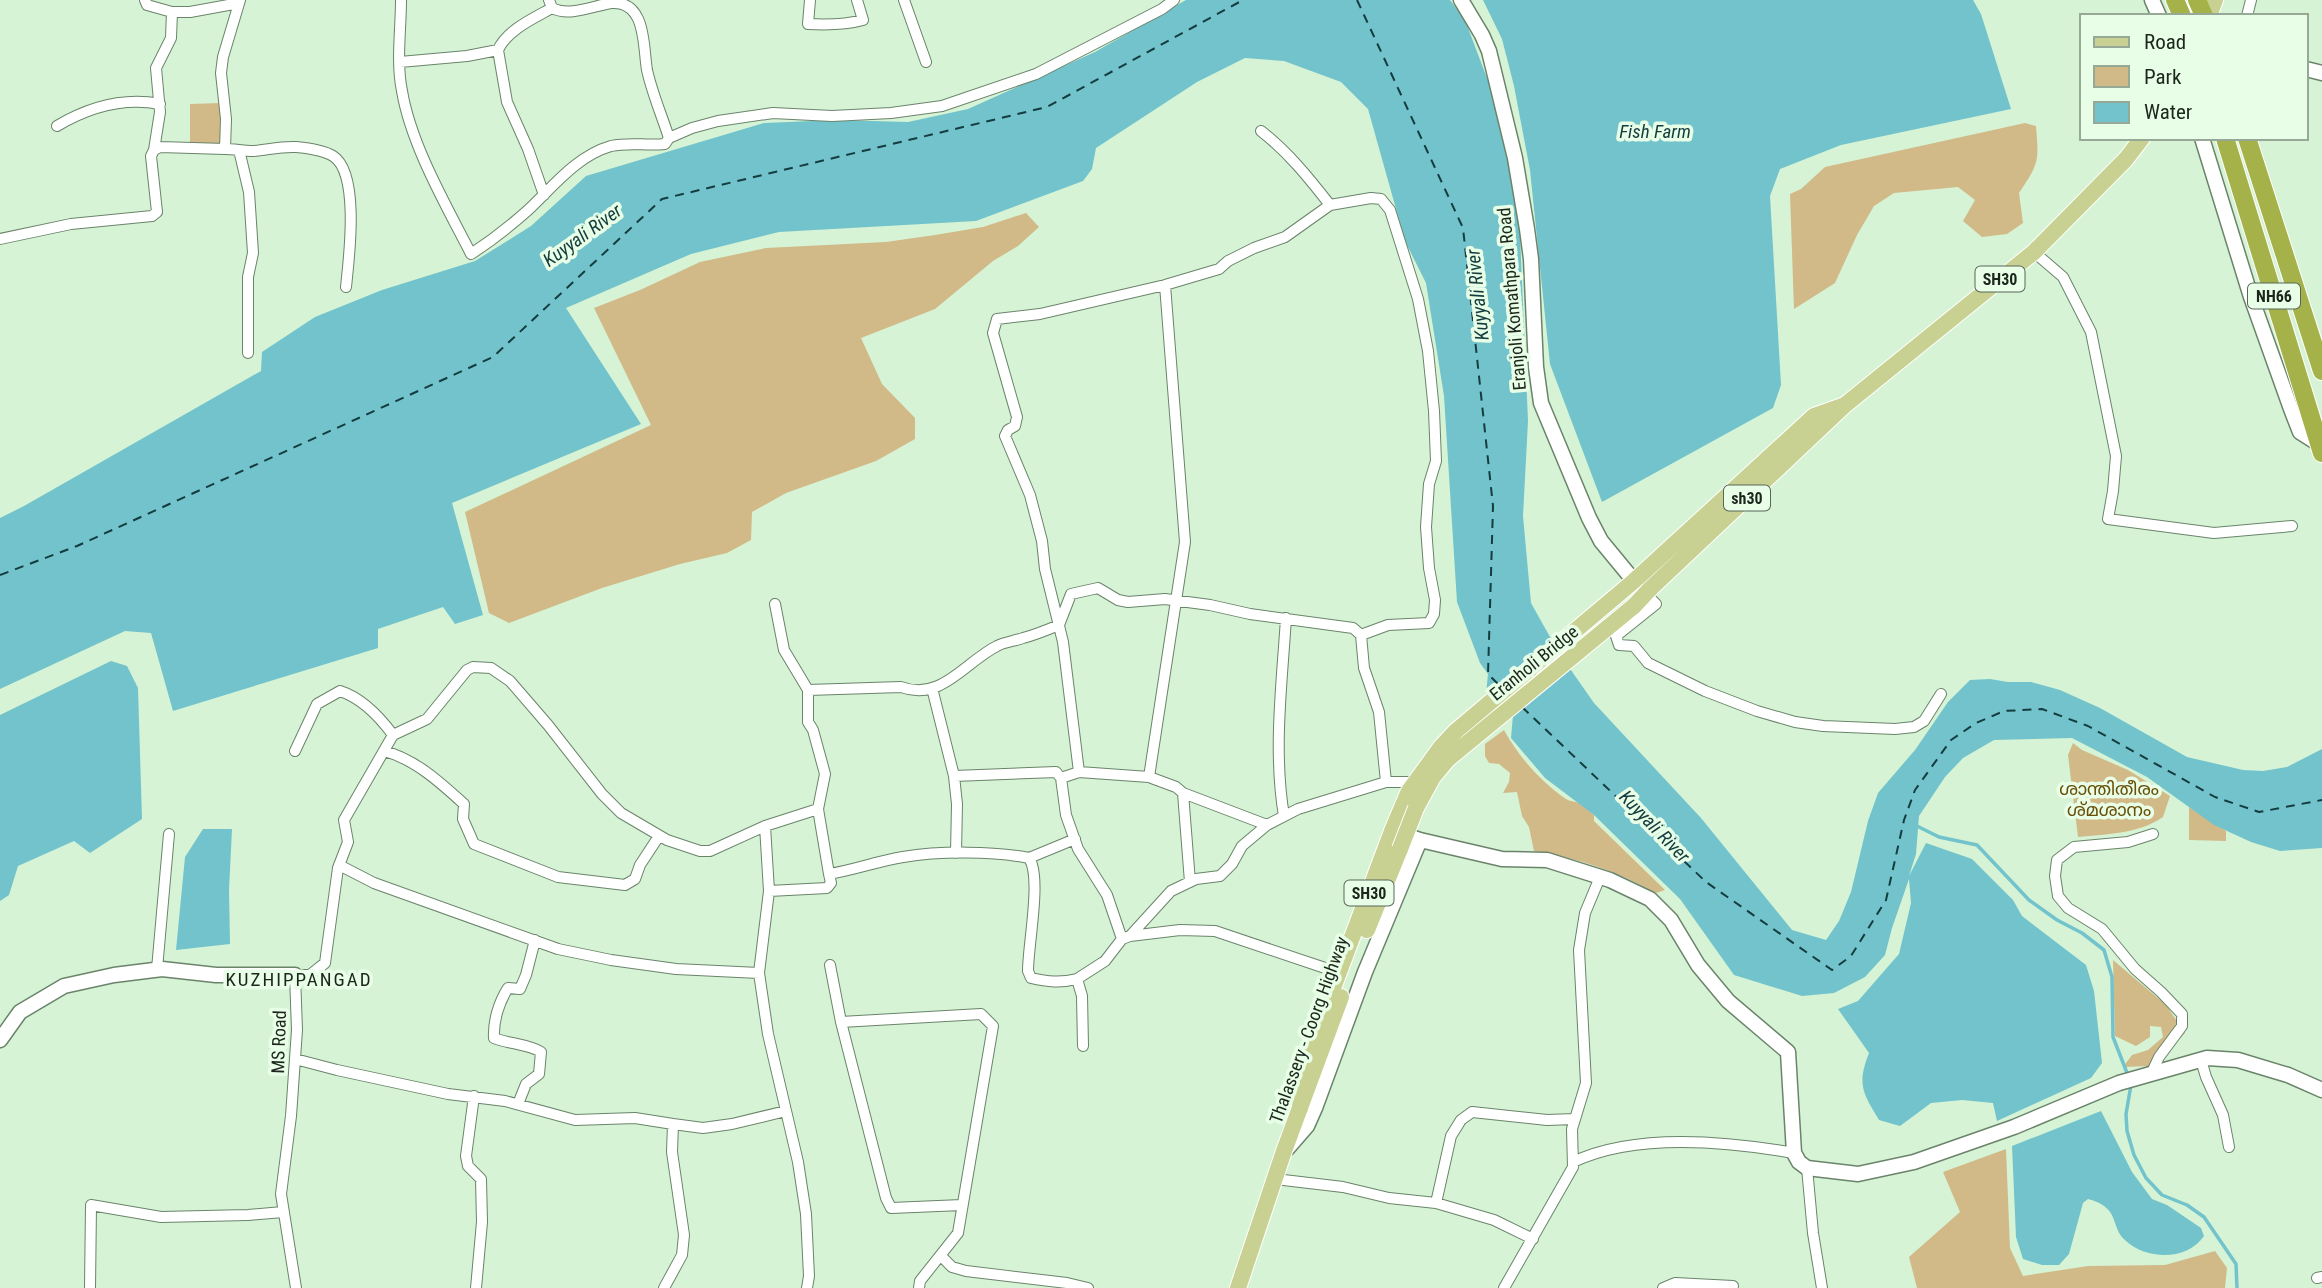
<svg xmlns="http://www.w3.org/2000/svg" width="2322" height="1288" viewBox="0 0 2322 1288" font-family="'Roboto Condensed','Noto Sans Malayalam',sans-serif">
  <rect width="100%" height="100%" fill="#d6f3d6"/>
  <!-- green -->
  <path fill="#d1ba87" d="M221 103V145H190V104Z
    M2025 123 2036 126C2039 162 2039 163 2019 193L2023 223 2007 234 1982 237 1963 221 1975 200 1958 187 1894 193 1874 206 1857 235 1835 283 1794 309 1790 194 1801 189 1825 167Z
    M1026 213 1039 227 1018 246 993 261 935 309 861 338 882 384 915 418V439L876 461 786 493 752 512 751 540 727 553 680 564 602 588 509 623 489 613 465 512 651 425 594 308 640 290 700 262 766 248 886 242 935 235 983 227Z
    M1504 730C1518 756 1541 782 1566 799 1569 801 1573 801 1576 802 1582 804 1589 811 1594 815V821L1665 890 1656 893C1618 871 1577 858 1534 851L1529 827 1522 816 1517 792 1503 793 1509 782 1510 773 1499 764 1489 763 1485 756V744Z
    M2073 743 2082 750 2128 770 2170 796 2163 817C2138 834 2108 834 2078 837L2068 755Z
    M2189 807 2226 831V841L2189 840Z
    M2113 960 2166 1005 2185 1033 2152 1066 2123 1067 2132 1055 2148 1050 2163 1037 2161 1027 2150 1026V1037L2136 1046 2115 1036Z
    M2006 1149 2010 1248 2023 1276 2088 1266 2165 1265 2215 1251 2227 1268 2225 1288H1917L1909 1257 1960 1212 1943 1172Z"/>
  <!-- water -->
  <path fill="#72c3cb" d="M1186 0H1450L1465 20 1496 102 1519 212 1528 421 1523 516 1531 603 1559 653 1594 703 1701 818 1792 930 1826 940 1839 921 1851 892 1868 821 1878 793 1915 750 1948 702 1970 680 1990 679 2008 682H2031L2060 690 2100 708 2187 757 2243 770 2263 771 2287 767 2322 749V848L2280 851 2251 842 2214 825 2147 777 2072 738 1994 740 1963 758 1945 777 1919 816 1916 854 1909 876 1926 843 1972 859 2013 900 2022 916 2086 965 2094 991 2102 1063 2091 1078 1997 1121 1993 1103 1962 1100 1931 1103 1900 1126 1879 1120C1862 1092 1857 1084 1869 1053L1838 1009 1858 1001 1899 954 1911 903 1909 879 1892 928 1885 955 1865 977 1834 993 1802 996 1734 975 1680 899 1594 815 1545 778 1511 738 1513 715 1486 694 1488 674 1480 663 1457 602 1444 396 1426 283 1405 241 1368 109 1341 82 1284 61 1245 58 1197 82 1096 148 1092 169 1083 181 976 221 779 232 691 254 566 308 641 424 452 503 483 615 455 624 443 607 378 629V648L173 711 151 633 125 631 0 689V518L24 506 261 371 262 352 315 317 382 290 475 261 531 226 586 176 764 123 837 120 908 122 968 109 1095 52Z
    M1483 0H1973L1981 14 2011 109 1841 145 1780 169 1770 196 1781 385 1773 408 1602 502 1550 364 1530 170 1514 86 1502 39Z
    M111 661 127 666 138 688 142 819 90 853 74 841 18 866 9 895 0 901V715Z
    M203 829H232L229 890 230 944 176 950 185 857Z
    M2101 1111 2132 1172 2152 1199 2167 1205 2201 1228 2204 1236C2187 1261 2147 1260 2126 1241 2109 1227 2122 1208 2088 1199L2083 1203 2069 1254 2059 1265H2042L2023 1259 2016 1237 2012 1146Z"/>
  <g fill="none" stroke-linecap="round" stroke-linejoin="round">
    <!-- stream -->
    <path stroke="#72c3cb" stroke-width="3.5" d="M1915 825 1939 837 1977 845 2029 900 2057 920 2082 933 2104 950 2112 977 2113 1037 2129 1078
      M2131 1085 2126 1114 2127 1131 2134 1155 2146 1178 2162 1195 2187 1205 2204 1217 2236 1264 2237 1288"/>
    <!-- ferry -->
    <path stroke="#153c3f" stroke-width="2" stroke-dasharray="9 7" stroke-linecap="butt" d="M1357 0 1463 228 1493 506 1488 674 1500 686
      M0 575 77 546 493 357 662 199 1047 107 1243 0
      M1522 707 1706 882 1832 970 1851 956 1886 900 1904 820 1915 790 1951 740 1976 723 2004 711 2042 709 2088 726 2215 797 2259 812 2322 800"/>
    <defs>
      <path id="street" d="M145 0 147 5 172 12 171 38 156 68 160 112 154 150
        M401 0C401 30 396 62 402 91 411 145 446 205 471 254 491 241 509 227 527 211 552 188 576 156 611 146 630 142 646 146 665 144L669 138 692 128 718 121 773 113 832 116 891 113 942 106 1036 74 1162 9 1174 0
        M549 0 552 8C569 17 593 6 611 3 647 0 643 48 647 70 652 93 662 116 669 138
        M810 0 808 24C827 25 845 25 863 20L857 0
        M904 0 926 62
        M172 12H190L239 3
        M2247 16 2251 0
        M400 62 467 56 498 50
        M57 126C89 107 123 97 160 104
        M1261 131C1288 152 1309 178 1330 205
        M225 149C234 149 244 151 253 151 267 150 281 146 296 147 307 148 323 150 333 156 360 173 349 258 346 287
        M239 150 249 192 253 253 248 277V353
        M544 195 528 149 507 102 498 50C507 30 534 18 552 8
        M0 239 71 224 152 216 157 212 151 156 154 150 160 147 225 149 226 119 221 73 223 57 240 0
        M2034 252 2063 277 2091 332 2116 456 2113 491 2108 519 2214 533 2292 526
        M1644 592 1656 604 1616 636 1619 645 1634 646 1648 663 1705 691 1757 711 1795 722 1823 726 1895 729 1914 727 1924 721 1941 694
        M775 604 784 650 808 690
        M932 688 954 776 1056 772 1061 778 1066 815 1078 849 1107 895 1122 939
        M393 735 427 719 467 670 473 667 491 668 510 681 548 725 602 794 621 813 667 840 700 851H710L765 826 818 809
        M295 751 317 704 340 691C362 698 379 716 393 735L344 820 348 842 338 868 325 963 310 975H295L297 1030 291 1116 281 1194 296 1288
        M384 751C415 759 441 783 464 804L463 819 474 844 558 877 625 885 635 879 640 865 659 836
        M1079 772 1063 642 1045 569 1042 541 1030 495 1005 436 1008 430 1015 426 1017 417 993 333 997 319 1040 314 1165 285 1219 269 1228 261 1254 248 1285 237 1330 205 1371 198 1381 199 1390 210 1418 299 1428 351 1434 411 1436 461 1429 484 1426 527 1429 568 1435 600 1434 614 1429 623 1388 625 1361 635
        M954 776 957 804 956 853
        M1149 777 1185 542 1165 285
        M1061 778 1079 772 1149 777 1176 787 1183 793 1267 825
        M1183 793 1190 882
        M1284 816C1273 751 1282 683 1286 618
        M765 826 769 891 759 973 768 1034 798 1162 806 1214 809 1276 807 1288
        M1029 858 1075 839
        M339 865 374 883 558 949 611 960 676 969 759 973
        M829 874 818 809 825 774 813 730 808 722V690L901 687C941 702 965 662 997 646 1004 642 1015 641 1023 638 1035 635 1047 630 1059 625L1071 594 1098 588 1118 600 1128 602 1165 599 1210 605 1250 614 1353 628 1361 635 1364 668 1379 712 1386 782
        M769 891 827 888 831 883 829 874C854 870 878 861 903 857 939 851 994 851 1029 858 1042 877 1028 944 1028 971L1031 978C1048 982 1061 983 1077 979
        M1130 936 1180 930 1215 931 1340 973
        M830 965 841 1022 981 1014 993 1026 958 1233 920 1281 919 1288
        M157 969 169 834
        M841 1022 886 1198 891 1208 962 1205
        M1083 1046 1082 996 1077 979 1105 961 1122 939 1130 936 1171 891 1196 879 1220 876 1232 864 1242 846 1267 825 1298 809 1386 782H1413
        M295 1059 337 1070 448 1094 505 1101 575 1120 635 1118 673 1124 672 1152 684 1235 682 1255 664 1288
        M2201 1060 2206 1077 2223 1115 2229 1147
        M2152 1072 2159 1057 2182 1026V1014L2161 992 2135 969 2102 929 2068 908 2058 896 2055 876 2057 860 2074 847 2128 842 2153 834
        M474 1096 466 1156 468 1166 481 1179 482 1222 476 1288
        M518 1104 526 1084 539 1074 541 1052C528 1044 509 1044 494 1038 493 1021 499 1002 508 988L520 989 526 975 535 940
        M673 1124 703 1128 732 1124 786 1111
        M1573 1162C1636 1132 1726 1141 1794 1153
        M1807 1168 1813 1233 1822 1288
        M1275 1179 1343 1187 1389 1198 1436 1203 1494 1220 1533 1239
        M1436 1203 1451 1136 1461 1120 1472 1112 1547 1120 1575 1119
        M941 1256 952 1267 966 1271 1067 1283 1088 1288
        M2317 1278 2322 1277
        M90 1288 91 1205 161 1217 248 1215 283 1212
        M1504 1288 1573 1167 1572 1129 1586 1083 1579 950 1585 913 1600 877
        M1663 1288 1675 1283 1733 1286"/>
      <path id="secondary" d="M1461 0 1482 35 1489 51 1515 158 1527 229 1531 259 1536 367 1541 403 1589 518 1601 541 1634 581
        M2152 0 2159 16
        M2306 69 2322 73
        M2202 138 2251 297 2291 409 2300 432 2319 444
        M1397 832 1420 840 1502 859 1547 860 1610 880 1650 899 1671 920 1698 965 1728 1001 1788 1052 1794 1153 1799 1162 1807 1168 1858 1174 1914 1162 2014 1127 2119 1083 2207 1058 2238 1060 2288 1075 2322 1090
        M0 1040 20 1012 64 986 114 975 162 969 216 975H295
        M1287 1149 1307 1126 1315 1108 1365 972 1420 840"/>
      <path id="primary" d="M2209 16 2215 0
        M1649 590 1845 405 2034 252 2126 159 2142 138
        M1416 808 1433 777 1448 759 1634 606
        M1367 930 1400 849
        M1300 1109 1301 1080 1309 1052 1392 831 1409 791 1441 747 1456 731 1634 581 1814 416 1845 405
        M1238 1288 1284 1151 1341 997"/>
      <path id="highway" d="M2175 0 2182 16
        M2197 0 2204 16
        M2225 138 2322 453
        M2247 138 2322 371"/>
    </defs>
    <!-- street casing -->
    <use href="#street" stroke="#6a846a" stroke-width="12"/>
    <!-- secondary casing -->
    <use href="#secondary" stroke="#6a846a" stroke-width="17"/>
    <!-- primary casing -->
    <use href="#primary" stroke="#fff" stroke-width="18"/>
    <!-- highway casing -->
    <use href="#highway" stroke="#fff" stroke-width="20"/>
    <!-- street -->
    <use href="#street" stroke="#fff" stroke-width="10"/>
    <!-- secondary -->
    <use href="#secondary" stroke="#fff" stroke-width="14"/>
    <!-- primary -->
    <use href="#primary" stroke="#c9d192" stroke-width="16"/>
    <!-- highway -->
    <use href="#highway" stroke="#a5b249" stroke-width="18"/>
    <defs>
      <path id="primary-bridge" d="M1634 606 1649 590
        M1400 849 1416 808"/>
    </defs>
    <!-- primary-bridge casing -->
    <use href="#primary-bridge" stroke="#fff" stroke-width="18" stroke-linecap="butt"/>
    <!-- primary-bridge -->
    <use href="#primary-bridge" stroke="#c9d192" stroke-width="16"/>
  </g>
  <g text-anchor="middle" stroke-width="7" stroke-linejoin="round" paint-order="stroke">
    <!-- shield labels -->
    <g fill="#e8fee7" stroke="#596759" stroke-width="2">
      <rect x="1975.5" y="266.5" width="49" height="25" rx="5"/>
      <rect x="2248" y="283.5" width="52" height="25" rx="5"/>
      <rect x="1724" y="485.5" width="46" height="25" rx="5"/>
      <rect x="1344.5" y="880.5" width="49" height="25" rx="5"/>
    </g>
    <g font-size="16" font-weight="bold" fill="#1c261c">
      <text x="2000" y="285">SH30</text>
      <text x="2274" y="302">NH66</text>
      <text x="1747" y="504">sh30</text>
      <text x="1369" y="899">SH30</text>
    </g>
    <!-- street labels -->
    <g font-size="18" fill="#1c261c" stroke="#e8fee7">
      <text transform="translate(1512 299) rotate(-95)" y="6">Eranjoli Komathpara Road</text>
      <text transform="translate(1534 663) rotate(-39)" y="6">Eranholi Bridge</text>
      <text transform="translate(1309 1030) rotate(-70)" y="6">Thalassery - Coorg Highway</text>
      <text transform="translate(279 1042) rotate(-88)" y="6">MS Road</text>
    </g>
    <!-- park labels -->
    <g font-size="18" fill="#694f07" stroke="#e8fee7">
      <text x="2109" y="795">ശാന്തിതീരം<tspan x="2109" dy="21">ശ്മശാനം</tspan></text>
    </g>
    <!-- water labels -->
    <g font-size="19" font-style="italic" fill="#153c3f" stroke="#e8fee7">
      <text x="1655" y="138">Fish Farm</text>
      <text transform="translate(582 235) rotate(-36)" y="7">Kuyyali River</text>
      <text transform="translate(1477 295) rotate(-96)" y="7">Kuyyali River</text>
      <text transform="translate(1655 826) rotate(46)" y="7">Kuyyali River</text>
    </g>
    <!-- neighbourhood labels -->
    <g font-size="19" letter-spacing="2" fill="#1c261c" stroke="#e8fee7">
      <text x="299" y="986">KUZHIPPANGAD</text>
    </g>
  </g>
  <!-- legend -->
  <rect x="2080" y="14" width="228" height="126" fill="#e8fee7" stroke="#96a896" stroke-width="2"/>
  <rect x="2094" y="37" width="35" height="10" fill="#c9d192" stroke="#96a896" stroke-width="2"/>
  <text x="2144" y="49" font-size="21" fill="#1c261c">Road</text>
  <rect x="2094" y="66" width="35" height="21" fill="#d1ba87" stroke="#96a896" stroke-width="2"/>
  <text x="2144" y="84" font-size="21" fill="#1c261c">Park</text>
  <rect x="2094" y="102" width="35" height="21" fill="#72c3cb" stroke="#96a896" stroke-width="2"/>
  <text x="2144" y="119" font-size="21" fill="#1c261c">Water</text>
</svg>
